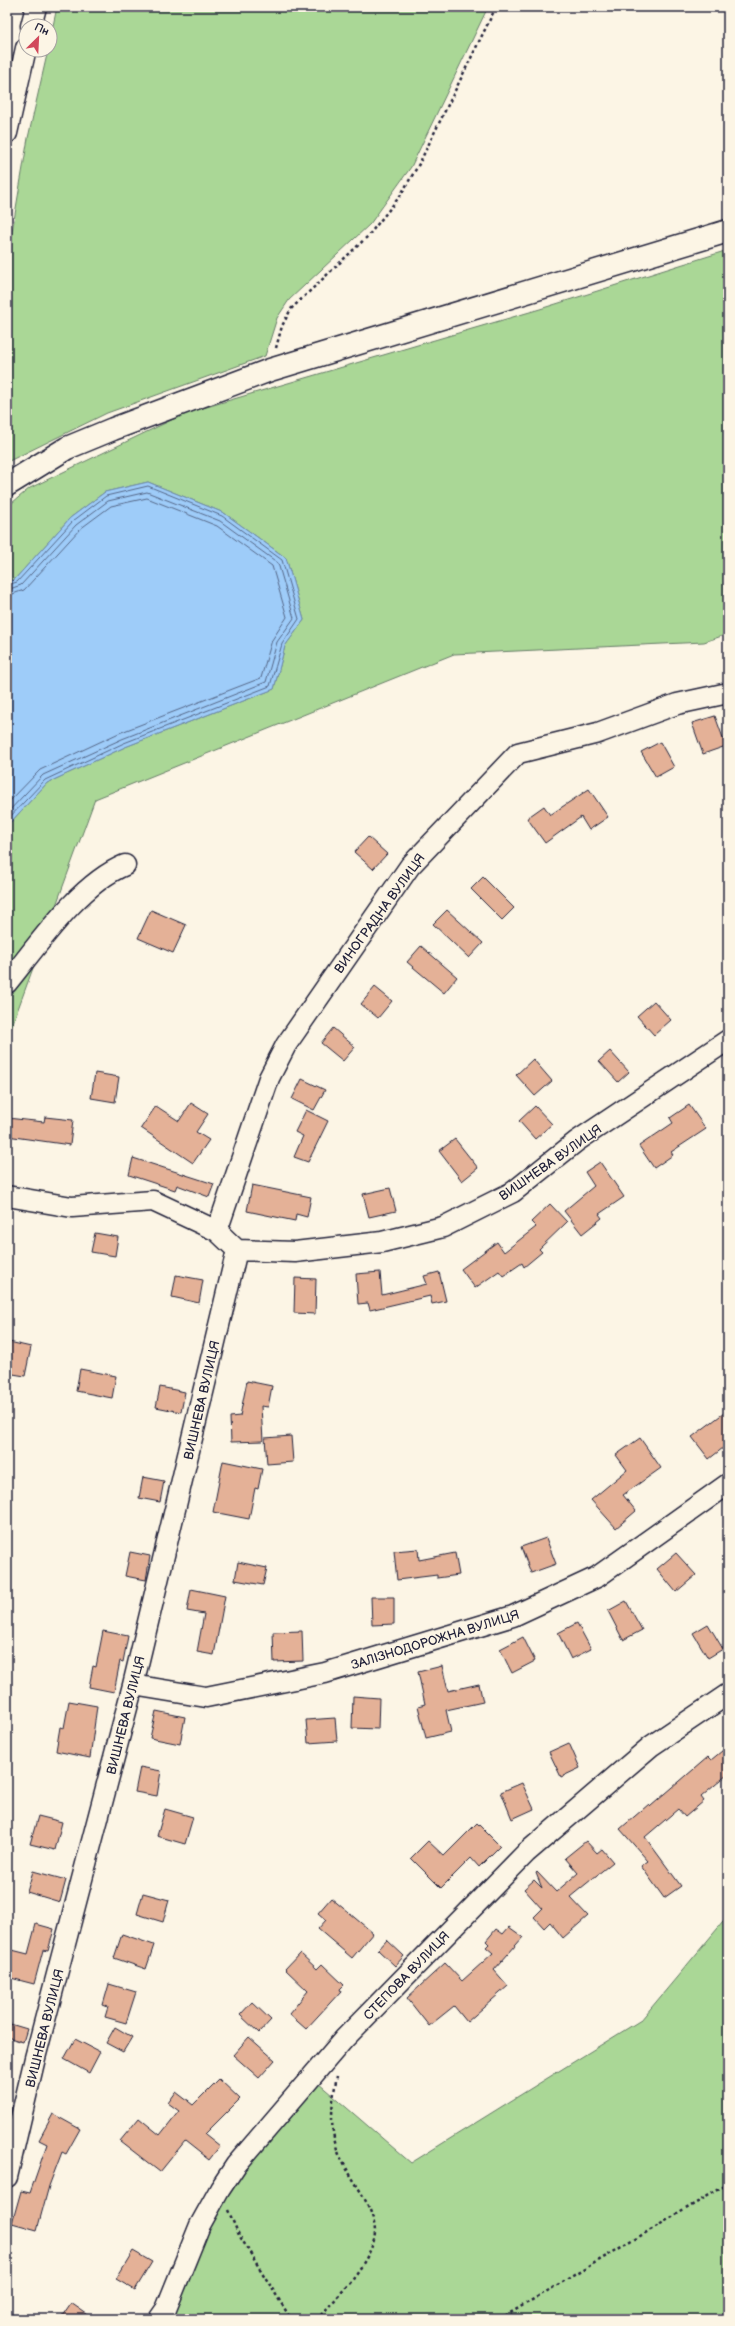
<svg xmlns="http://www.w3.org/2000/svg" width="735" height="2326" viewBox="0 0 735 2326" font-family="'Balsamiq Sans',sans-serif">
  <rect width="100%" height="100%" fill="#fcf5e5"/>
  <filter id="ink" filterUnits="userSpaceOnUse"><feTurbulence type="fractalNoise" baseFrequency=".025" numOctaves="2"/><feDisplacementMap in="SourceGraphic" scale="8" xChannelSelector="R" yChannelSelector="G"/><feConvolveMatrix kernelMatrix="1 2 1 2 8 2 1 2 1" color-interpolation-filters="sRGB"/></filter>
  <g filter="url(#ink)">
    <!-- green -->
    <path fill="#aad796" stroke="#667c68" d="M57 7H488L411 167 370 224 289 300 277 318 265 356 107 413 7 462V261L28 138 48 50H50V40Z
      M728 250V634L704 642 454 654 95 799 7 1039V826L47 783 125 747 274 689 285 646 304 620 286 558 224 513 148 482 105 492 70 518 15 579 7 582V507L30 488 186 413 540 309Z
      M728 1916V2319H159L200 2225 311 2077 411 2163 641 2020Z"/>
    <!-- water -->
    <path fill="#9eccf9" stroke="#6c88ad" d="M148 482 224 513 286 558 304 620 285 646 274 689 125 747 47 783 7 826V582L15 579 70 518 105 492Z"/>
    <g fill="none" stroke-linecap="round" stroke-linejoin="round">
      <!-- shore -->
      <path stroke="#546687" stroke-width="1" d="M7 585 17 582 73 521 106 496 148 486 222 516 282 560 299 619 282 644 270 686 124 743 45 780 7 820
        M7 590 21 585 76 525 108 501 147 492 220 521 278 563 294 618 277 642 266 682 122 739 43 775 7 813
        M7 596 24 590 80 529 111 506 147 498 217 526 272 566 287 617 272 640 261 678 119 733 40 770 7 804"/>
    </g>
    <!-- building -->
    <path fill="#e4b197" stroke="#22223b" d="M715 716 726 746 703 754 692 723Z
      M660 742 674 767 656 777 641 752Z
      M589 789 608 817 589 830 581 817 545 843 527 818 544 806 550 815Z
      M368 837 387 854 373 869 354 852Z
      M483 877 514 908 502 920 471 889Z
      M151 910 186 925 173 953 138 938Z
      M447 910 483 943 469 958 433 924Z
      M421 946 457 977 444 993 407 962Z
      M375 987 392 1001 378 1018 361 1004Z
      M654 1001 671 1020 654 1035 637 1016Z
      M333 1028 355 1047 343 1061 321 1043Z
      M610 1051 629 1072 618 1082 599 1061Z
      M533 1059 552 1081 535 1096 516 1075Z
      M95 1073 119 1077 115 1102 91 1098Z
      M302 1079 325 1090 314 1110 292 1099Z
      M191 1103 208 1114 196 1132 209 1140 193 1163 141 1128 156 1106 179 1121Z
      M689 1105 706 1129 671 1152 673 1155 654 1168 639 1146 673 1123 670 1118Z
      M535 1106 552 1124 535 1139 519 1121Z
      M306 1110 328 1121 308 1162 294 1157 303 1136 295 1132Z
      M45 1117 73 1120 70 1145 7 1136V1118L44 1122Z
      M455 1139 478 1168 462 1181 439 1151Z
      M133 1158 214 1184 209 1197 177 1185 175 1190 129 1175Z
      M600 1162 624 1197 599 1214 602 1218 582 1234 564 1211 594 1186 585 1172Z
      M252 1185 311 1197 307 1217 296 1214 295 1221 247 1211Z
      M390 1188 396 1211 369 1217 363 1194Z
      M550 1204 567 1222 539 1249 542 1252 524 1267 522 1263 503 1276 499 1271 475 1288 461 1269 497 1242 504 1252 536 1227 531 1222Z
      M95 1233 118 1237 115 1256 91 1252Z
      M380 1272 382 1295 427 1284 424 1276 439 1272 446 1301 432 1304 430 1296 370 1310 368 1303 358 1304 356 1274Z
      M176 1275 203 1280 199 1303 172 1297Z
      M295 1278 316 1279 315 1314 294 1313Z
      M9 1342 31 1347 25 1376 7 1373Z
      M80 1369 116 1376 112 1398 76 1391Z
      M247 1381 272 1386 268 1407 261 1406 263 1441 231 1442 230 1417 240 1416Z
      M160 1387 185 1392 181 1412 156 1407Z
      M728 1410V1444L709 1459 692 1437Z
      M291 1436 293 1462 267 1464 265 1438Z
      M640 1438 661 1468 623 1495 636 1511 616 1528 591 1500 627 1470 616 1455Z
      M223 1461 262 1469 258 1489 255 1488 249 1519 213 1512Z
      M143 1477 164 1481 160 1502 139 1498Z
      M546 1538 556 1564 531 1573 521 1547Z
      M418 1549 419 1560 455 1553 459 1575 437 1578V1575L397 1580 394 1551Z
      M130 1552 150 1556 146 1580 125 1576Z
      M676 1553 696 1575 676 1592 657 1569Z
      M238 1562 267 1568 263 1585 235 1580Z
      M191 1589 225 1596 214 1655 197 1652 204 1614 187 1611Z
      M371 1597H394V1624L372 1625Z
      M626 1601 642 1630 623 1640 608 1611Z
      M577 1623 591 1649 571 1659 558 1633Z
      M708 1624 723 1649 708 1658 693 1633Z
      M103 1631 128 1636 123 1662 120 1661 114 1692 89 1687 93 1666 96 1667Z
      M302 1631 303 1661 274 1662 273 1632Z
      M523 1637 535 1661 512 1673 500 1649Z
      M442 1666 448 1691 479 1684 483 1702 446 1710 451 1732 426 1738 418 1706 425 1704 418 1672Z
      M353 1696 379 1698 378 1729 352 1728Z
      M69 1701 97 1706 90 1758 56 1751 60 1727 64 1728Z
      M156 1711 185 1717 180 1744 150 1738Z
      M335 1718 337 1741 308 1743 306 1720Z
      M569 1743 580 1768 561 1777 549 1752Z
      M728 1746V1774L701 1797 704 1801 685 1817 678 1809 645 1837 681 1886 664 1898 641 1866 648 1861 620 1829 649 1804 651 1806 708 1757 711 1760Z
      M140 1767 161 1771 157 1796 135 1792Z
      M522 1783 534 1809 512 1819 501 1792Z
      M165 1809 193 1817 185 1844 157 1836Z
      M38 1816 62 1822 55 1850 30 1844Z
      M477 1823 500 1846 479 1867 471 1858 441 1888 411 1858 428 1841 444 1856Z
      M586 1841 597 1853 602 1849 613 1862 570 1897 588 1916 563 1938 550 1922 544 1928 534 1917 542 1909 524 1889 534 1880 542 1888 536 1873 537 1872 556 1892 578 1873 565 1858Z
      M33 1871 66 1880 60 1902 27 1892Z
      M143 1893 169 1900 163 1922 137 1914Z
      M331 1898 373 1933 352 1958 318 1929 326 1920 318 1913Z
      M36 1924 54 1929 48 1951 43 1950 34 1984 7 1977V1967L12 1950 28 1954Z
      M509 1927 523 1937 494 1970 508 1986 467 2022 454 2006 429 2026 407 1998 445 1963 462 1981 493 1953 486 1947 489 1944 486 1941 496 1929 503 1934Z
      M122 1934 154 1945 146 1969 114 1958Z
      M387 1940 404 1956 395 1966 378 1950Z
      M300 1953 317 1969 322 1964 344 1985 340 1989 341 1991 306 2029 289 2014 308 1991 285 1969Z
      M109 1984 136 1992 126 2023 105 2017 108 2007 103 2005Z
      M252 2002 271 2020 259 2033 240 2015Z
      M7 2023 27 2029 23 2042 7 2037Z
      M115 2027 132 2037 123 2052 106 2043Z
      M249 2037 275 2060 259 2078 233 2055Z
      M75 2039 100 2052 89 2073 64 2059Z
      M219 2079 240 2099 205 2134 220 2146 209 2160 185 2141 160 2172 120 2141 139 2118 160 2135 179 2111 168 2103 176 2092 193 2105Z
      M53 2114 80 2129 66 2154 62 2152 49 2186 37 2230 12 2223 21 2191 30 2193 47 2144 39 2140Z
      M133 2251 152 2262 135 2290 116 2279Z
      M71 2303 94 2319H60Z"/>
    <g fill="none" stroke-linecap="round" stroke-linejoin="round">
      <defs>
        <path id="minor" d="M31 26 36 7
          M7 133 26 48
          M7 983C38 945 79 884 125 865
          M7 1196 72 1207 153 1201 217 1231 237 1250 295 1252 382 1242 443 1227 513 1192 577 1141 728 1040
          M217 1231 269 1078 286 1045 410 866 518 753 598 733 677 704 728 693
          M133 1685 206 1697 325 1673 513 1616 597 1577 728 1484
          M7 2177 35 2058 133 1685 237 1250
          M159 2319 166 2309 200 2225 220 2189 236 2165 344 2039 526 1853 651 1746 728 1694"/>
        <path id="tertiary" d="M7 485 67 448 113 429 270 370 728 231"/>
      </defs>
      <!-- minor casing -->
      <use href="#minor" stroke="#22223b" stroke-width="23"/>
      <!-- tertiary casing -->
      <use href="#tertiary" stroke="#22223b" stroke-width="25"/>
      <!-- path -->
      <path stroke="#22223b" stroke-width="2.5" stroke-dasharray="3 3" stroke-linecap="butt" d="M276 348 282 326 291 309 368 236 400 196 419 164 496 7
        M228 2210 239 2235 291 2319
        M317 2319C337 2298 366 2268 374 2240 381 2210 346 2176 337 2149 329 2125 332 2100 337 2076
        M500 2319 728 2184"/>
      <!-- minor -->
      <use href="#minor" stroke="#fcf5e5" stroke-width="20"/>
      <!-- tertiary -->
      <use href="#tertiary" stroke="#fcf5e5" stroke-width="22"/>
    </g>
  </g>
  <g text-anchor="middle" stroke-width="3" stroke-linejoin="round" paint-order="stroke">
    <!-- street labels -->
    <g font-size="13" fill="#22223b" stroke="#fcf5e5">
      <text transform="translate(379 913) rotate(-54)" y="5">ВИНОГРАДНА ВУЛИЦЯ</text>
      <text transform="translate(550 1162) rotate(-35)" y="5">ВИШНЕВА ВУЛИЦЯ</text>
      <text transform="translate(201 1400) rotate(-77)" y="5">ВИШНЕВА ВУЛИЦЯ</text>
      <text transform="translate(435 1639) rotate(-17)" y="5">ЗАЛІЗНОДОРОЖНА ВУЛИЦЯ</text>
      <text transform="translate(125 1715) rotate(-76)" y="5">ВИШНЕВА ВУЛИЦЯ</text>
      <text transform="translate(406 1975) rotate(-46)" y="5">СТЕПОВА ВУЛИЦЯ</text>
      <text transform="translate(44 2028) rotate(-76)" y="5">ВИШНЕВА ВУЛИЦЯ</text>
    </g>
  </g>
  <!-- margin -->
  <rect width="735" height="2326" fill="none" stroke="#fcf5e5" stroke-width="24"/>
  <rect x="12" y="12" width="711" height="2302" fill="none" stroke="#22223b" stroke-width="1.5" filter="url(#ink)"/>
  <!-- north arrow -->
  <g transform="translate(38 38) rotate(24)"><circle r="19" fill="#fcf5e5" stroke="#a5a1a1"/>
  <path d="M0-3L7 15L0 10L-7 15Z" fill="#d1495b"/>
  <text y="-6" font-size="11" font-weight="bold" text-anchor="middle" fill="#22223b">Пн</text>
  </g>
</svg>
